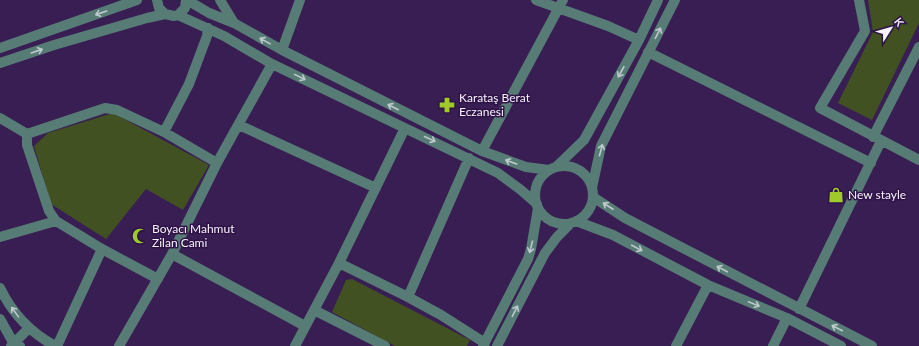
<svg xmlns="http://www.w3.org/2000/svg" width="919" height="346" viewBox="0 0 919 346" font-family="Lato,sans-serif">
  <rect width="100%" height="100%" fill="#391e54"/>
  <!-- green -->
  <path fill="#425122" d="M868 0H919V23L872 120 838 103 873 32Z
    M113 113 209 165 183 210 146 189 106 239 51 204 34 146 48 133Z
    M352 279 470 340 467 346H395L332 312 346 280Z"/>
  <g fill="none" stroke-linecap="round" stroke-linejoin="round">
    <!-- minor -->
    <path stroke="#577c76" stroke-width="10" d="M157 0 159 8 165 14
      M187 0 209 13 234 23 282 50 482 151 526 167 549 170
      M220 0 234 23
      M536 0 608 26 639 40
      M859 0 865 31 820 108 919 160
      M178 15 224 36 272 64 498 173 521 190 537 204
      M0 48 137 0
      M282 50 300 0
      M648 52 871 163
      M0 63 54 45 147 18 165 14 174 16 178 15 185 8 186 0
      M0 118 27 134
      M239 125 376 188
      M405 128 339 263 408 297 441 315 485 343
      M164 132 189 84 207 36 208 28
      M873 137 919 47
      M482 151 563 0
      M557 166 584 140 639 40 658 0
      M535 195a29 29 0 1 1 58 0a29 29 0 1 1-58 0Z
      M592 188 601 146 675 0
      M593 197 625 218 872 346
      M576 221 613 235 708 285 787 318 841 346
      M0 237 56 221
      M172 254 305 326
      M158 279 102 249 56 221 49 211 27 145V134L105 108 117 110 164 132 217 163
      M0 288C12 313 31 333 55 346
      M408 297 469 158
      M799 309 881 141
      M314 310 385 346
      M0 319 14 344 20 346
      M11 346 29 328
      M57 346 102 249
      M119 346 172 254 217 163 272 64
      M295 346 339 263
      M483 346 528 259 531 249 538 208
      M497 346 545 253 557 237 571 223
      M676 346 708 285
      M773 346 787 318"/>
  </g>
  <!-- one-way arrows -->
  <defs><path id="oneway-shaft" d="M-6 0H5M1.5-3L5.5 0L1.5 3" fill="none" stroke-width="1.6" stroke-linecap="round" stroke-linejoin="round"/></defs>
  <g stroke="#bec9cc">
    <use href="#oneway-shaft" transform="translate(101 13) rotate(161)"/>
    <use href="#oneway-shaft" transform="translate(658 33) rotate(-63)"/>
    <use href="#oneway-shaft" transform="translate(265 41) rotate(-151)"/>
    <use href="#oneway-shaft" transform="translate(37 51) rotate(-19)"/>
    <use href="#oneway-shaft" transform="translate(621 72) rotate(119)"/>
    <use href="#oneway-shaft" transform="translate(300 77) rotate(26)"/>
    <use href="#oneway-shaft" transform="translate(393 107) rotate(-153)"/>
    <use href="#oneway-shaft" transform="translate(430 139) rotate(25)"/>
    <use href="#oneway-shaft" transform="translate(601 150) rotate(-75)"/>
    <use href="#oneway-shaft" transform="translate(511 162) rotate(-160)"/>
    <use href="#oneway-shaft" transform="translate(608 206) rotate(-147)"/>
    <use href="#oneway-shaft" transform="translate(531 247) rotate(104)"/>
    <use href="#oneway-shaft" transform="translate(637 248) rotate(28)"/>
    <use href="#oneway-shaft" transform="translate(722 269) rotate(-152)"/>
    <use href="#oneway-shaft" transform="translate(754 304) rotate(22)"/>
    <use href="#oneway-shaft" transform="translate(515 311) rotate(-63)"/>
    <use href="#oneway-shaft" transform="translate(15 312) rotate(-126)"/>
    <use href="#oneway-shaft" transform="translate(837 328) rotate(-153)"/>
  </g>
  <!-- icons -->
  <defs>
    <symbol id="pharmacy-bare" viewBox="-9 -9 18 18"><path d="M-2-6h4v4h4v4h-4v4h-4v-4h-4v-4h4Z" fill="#a0ca2c" stroke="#2f1348" stroke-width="2.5" paint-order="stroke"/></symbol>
    <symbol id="shop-bare" viewBox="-9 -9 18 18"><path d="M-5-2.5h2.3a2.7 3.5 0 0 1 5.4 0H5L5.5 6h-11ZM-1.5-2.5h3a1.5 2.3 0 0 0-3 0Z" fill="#a0ca2c" stroke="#2f1348" stroke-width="2.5" paint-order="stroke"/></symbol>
    <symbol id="mosque-bare" viewBox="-9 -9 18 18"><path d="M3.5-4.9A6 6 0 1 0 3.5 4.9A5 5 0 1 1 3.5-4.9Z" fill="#a0ca2c" stroke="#2f1348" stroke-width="2.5" paint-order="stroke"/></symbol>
  </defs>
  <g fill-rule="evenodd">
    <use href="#pharmacy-bare" x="436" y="94" width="22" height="22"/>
    <use href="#shop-bare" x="825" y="184" width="22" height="22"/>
    <use href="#mosque-bare" x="129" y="225" width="22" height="22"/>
  </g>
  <g text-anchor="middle" stroke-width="3" stroke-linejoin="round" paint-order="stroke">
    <!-- poi labels -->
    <g font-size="12" fill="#f6f3fa" stroke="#2f1348" text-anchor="start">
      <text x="459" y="102">Karataş Berat<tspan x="459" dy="14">Eczanesi</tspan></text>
      <text x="848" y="199">New stayle</text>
      <text x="152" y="233">Boyacı Mahmut<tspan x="152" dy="14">Zilan Cami</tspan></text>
    </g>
  </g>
  <!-- north arrow -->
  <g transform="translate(891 28) rotate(53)" stroke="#2f1348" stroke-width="3" paint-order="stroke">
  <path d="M0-3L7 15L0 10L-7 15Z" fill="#f6f3fa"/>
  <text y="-6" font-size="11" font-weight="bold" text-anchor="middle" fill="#f6f3fa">K</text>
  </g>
</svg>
